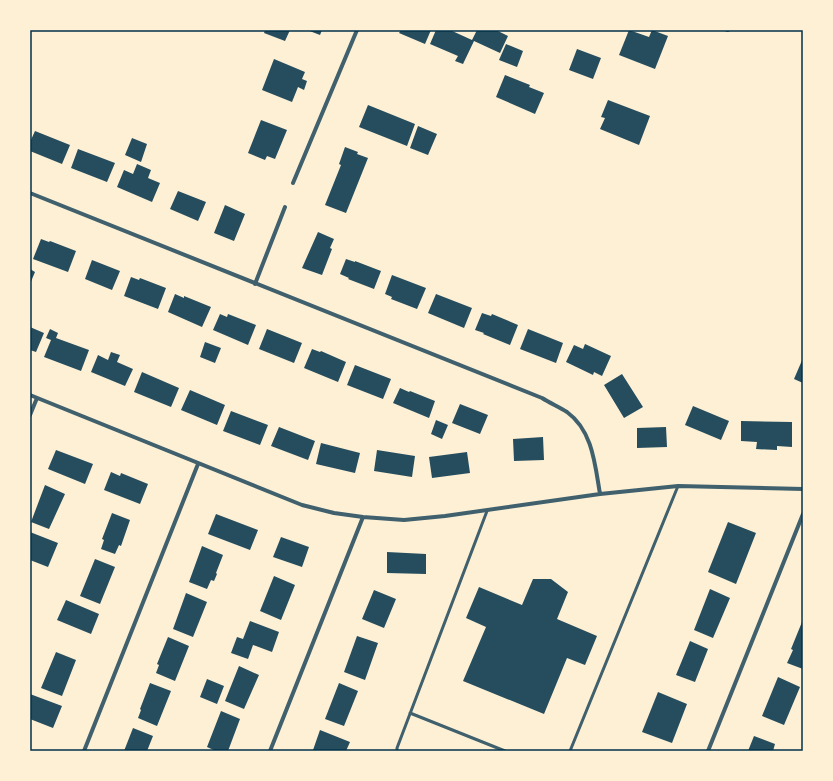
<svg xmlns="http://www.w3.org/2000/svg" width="833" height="781" viewBox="0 0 833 781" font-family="Helvetica,sans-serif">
  <rect width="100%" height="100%" fill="#fdf0d5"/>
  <!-- building -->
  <path fill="#264d5e" d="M265 30H290L285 41 264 33Z
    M307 30H322L320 35Z
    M401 30H431L425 44 399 33Z
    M436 30H450L472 40 477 30H496L508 36 500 53 474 41 463 64 455 61 458 56 430 44Z
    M629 30 649 37 652 30 668 36 655 69 619 55Z
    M506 44 523 51 517 67 499 60Z
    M577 49 601 58 593 79 569 70Z
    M274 59 305 72 302 79 307 81 304 90 298 87 292 102 262 90Z
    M505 75 530 85 529 87 544 93 535 114 496 97Z
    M608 100 650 116 639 145 600 129 605 118 601 117Z
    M368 105 415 124 407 146 359 127Z
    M261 120 287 130 275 159 267 156 265 160 248 153Z
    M418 126 437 134 428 155 410 148Z
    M35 131 70 145 62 164 30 151V142Z
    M132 138 147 144 141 162 125 155Z
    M345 147 358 152 357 154 368 158 346 213 325 205 341 165 339 164Z
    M78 149 115 163 107 182 71 168Z
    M137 164 151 170 148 178 160 183 152 202 117 187 124 170 133 174Z
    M178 191 206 202 198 221 170 209Z
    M225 205 245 214 234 241 214 233Z
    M318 232 334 239 330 248 332 249 322 275 302 268Z
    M41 239 49 242 50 241 76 251 68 272 33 259Z
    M346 259 355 262V261L381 271 374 289 348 279 349 278 340 274Z
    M92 260 120 271 112 290 85 279Z
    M30 269 35 272 30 284Z
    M392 275 426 288 417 309 391 299 392 297 385 294Z
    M131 277 139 280 140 278 166 288 158 309 124 296Z
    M175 294 184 298V296L211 307 202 327 168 312Z
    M436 294 472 308 464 328 428 313Z
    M482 313 491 316 492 314 518 325 510 345 483 334 484 333 475 330Z
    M220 314 227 317 228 314 256 325 248 345 213 330Z
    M30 327 44 333 36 352 30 350Z
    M50 329 58 333 56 338 89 350 81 371 44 357 51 340 46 338Z
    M267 329 302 343 294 363 259 349Z
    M528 329 563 343 556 363 520 349Z
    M205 342 221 348 215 363 200 357Z
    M585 344 611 356 602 376 594 372 593 375 566 362 574 345 583 349Z
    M312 349 320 352 321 351 346 362 338 382 304 368Z
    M111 352 120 355 117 362 133 369 125 386 91 372 98 355 108 360Z
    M803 358V383L794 379Z
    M355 365 391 379 383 399 347 385Z
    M142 372 179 388 171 407 134 392Z
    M622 374 643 407 624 418 604 385Z
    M400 388 409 392 410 391 435 401 429 418 393 403Z
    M190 390 225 405 217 425 181 410Z
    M460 404 488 415 480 434 452 423Z
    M693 406 729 421 721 440 685 425Z
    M231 411 268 425 260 445 223 431Z
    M436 420 448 425 442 439 431 434Z
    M741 421 792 422V447L777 446V450L756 449 757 442 741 441Z
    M279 427 315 441 308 460 271 446Z
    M666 427 667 447 637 448V428Z
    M543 437 544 460 514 461 513 439Z
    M321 443 360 453 355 473 316 464Z
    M56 450 93 464 85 484 48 469Z
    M377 450 415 456 412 477 374 471Z
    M467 452 470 473 432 478 429 457Z
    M111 472 120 476 121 473 148 484 140 504 104 490Z
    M45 485 65 494 49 529 31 522Z
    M112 513 130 520 121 546 119 545 115 554 101 549 104 540 102 539Z
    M216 514 258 530 250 550 208 534Z
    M728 522 756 533 736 584 708 572Z
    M30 532 58 543 48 567 30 560Z
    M281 537 309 547 302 567 273 557Z
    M202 546 223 555 216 573 217 574 214 581 211 580 207 589 189 582Z
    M387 552 426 554V574L387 573Z
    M95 559 115 567 100 604 80 596Z
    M274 576 295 585 281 620 260 611Z
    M533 579H551L568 592 557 619 597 636 585 665 567 658 544 714 463 681 486 627 466 618 479 587 522 605Z
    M710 589 730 598 713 638 694 630Z
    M374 590 396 599 384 628 362 619Z
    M186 593 207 602 193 637 173 629Z
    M66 600 99 614 91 634 57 620Z
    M250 621 279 632 272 652 253 645 248 659 231 653 237 637 243 639Z
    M802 622 803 623V669L787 663 793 650 791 649Z
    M357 636 378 643 365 680 344 672Z
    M168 637 189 646 175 681 156 673 159 665 157 664Z
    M690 641 708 649 695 682 676 675Z
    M56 652 76 660 62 696 41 688Z
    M239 666 259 675 244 709 225 701Z
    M778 677 800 687 784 725 762 716Z
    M207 679 224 686 217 704 200 697Z
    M150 683 171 691 157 726 138 718 141 710 140 709Z
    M339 683 358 691 344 726 325 719Z
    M658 692 687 704 672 743 642 732Z
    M30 694 62 706 53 728 30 719Z
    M221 711 240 719 228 751H216L207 747Z
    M133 728 153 736 147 751H124Z
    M320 730 350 742 346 751H316L313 750Z
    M754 736 775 744 773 751H748Z"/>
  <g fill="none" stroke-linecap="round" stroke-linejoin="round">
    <!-- service -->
    <path stroke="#3f606c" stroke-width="3" d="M410 713 505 751
      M397 751V748L487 511
      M570 751 678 486"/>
    <!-- minor -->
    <path stroke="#3f606c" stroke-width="4" d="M727 30H728
      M293 183 357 30
      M30 193 542 398C550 403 559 407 567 412 593 431 595 465 600 494
      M255 284 285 207
      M30 395 302 505 334 513 363 517 404 520 445 516 600 494 678 486 803 489
      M30 415 37 398
      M84 751 198 464
      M270 751 363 517
      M708 751 803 514"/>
  </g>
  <!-- border -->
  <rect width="833" height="781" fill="none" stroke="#fdf0d5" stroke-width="62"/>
  <rect x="31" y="31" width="771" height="719" fill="none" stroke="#003049" stroke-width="1.5"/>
</svg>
